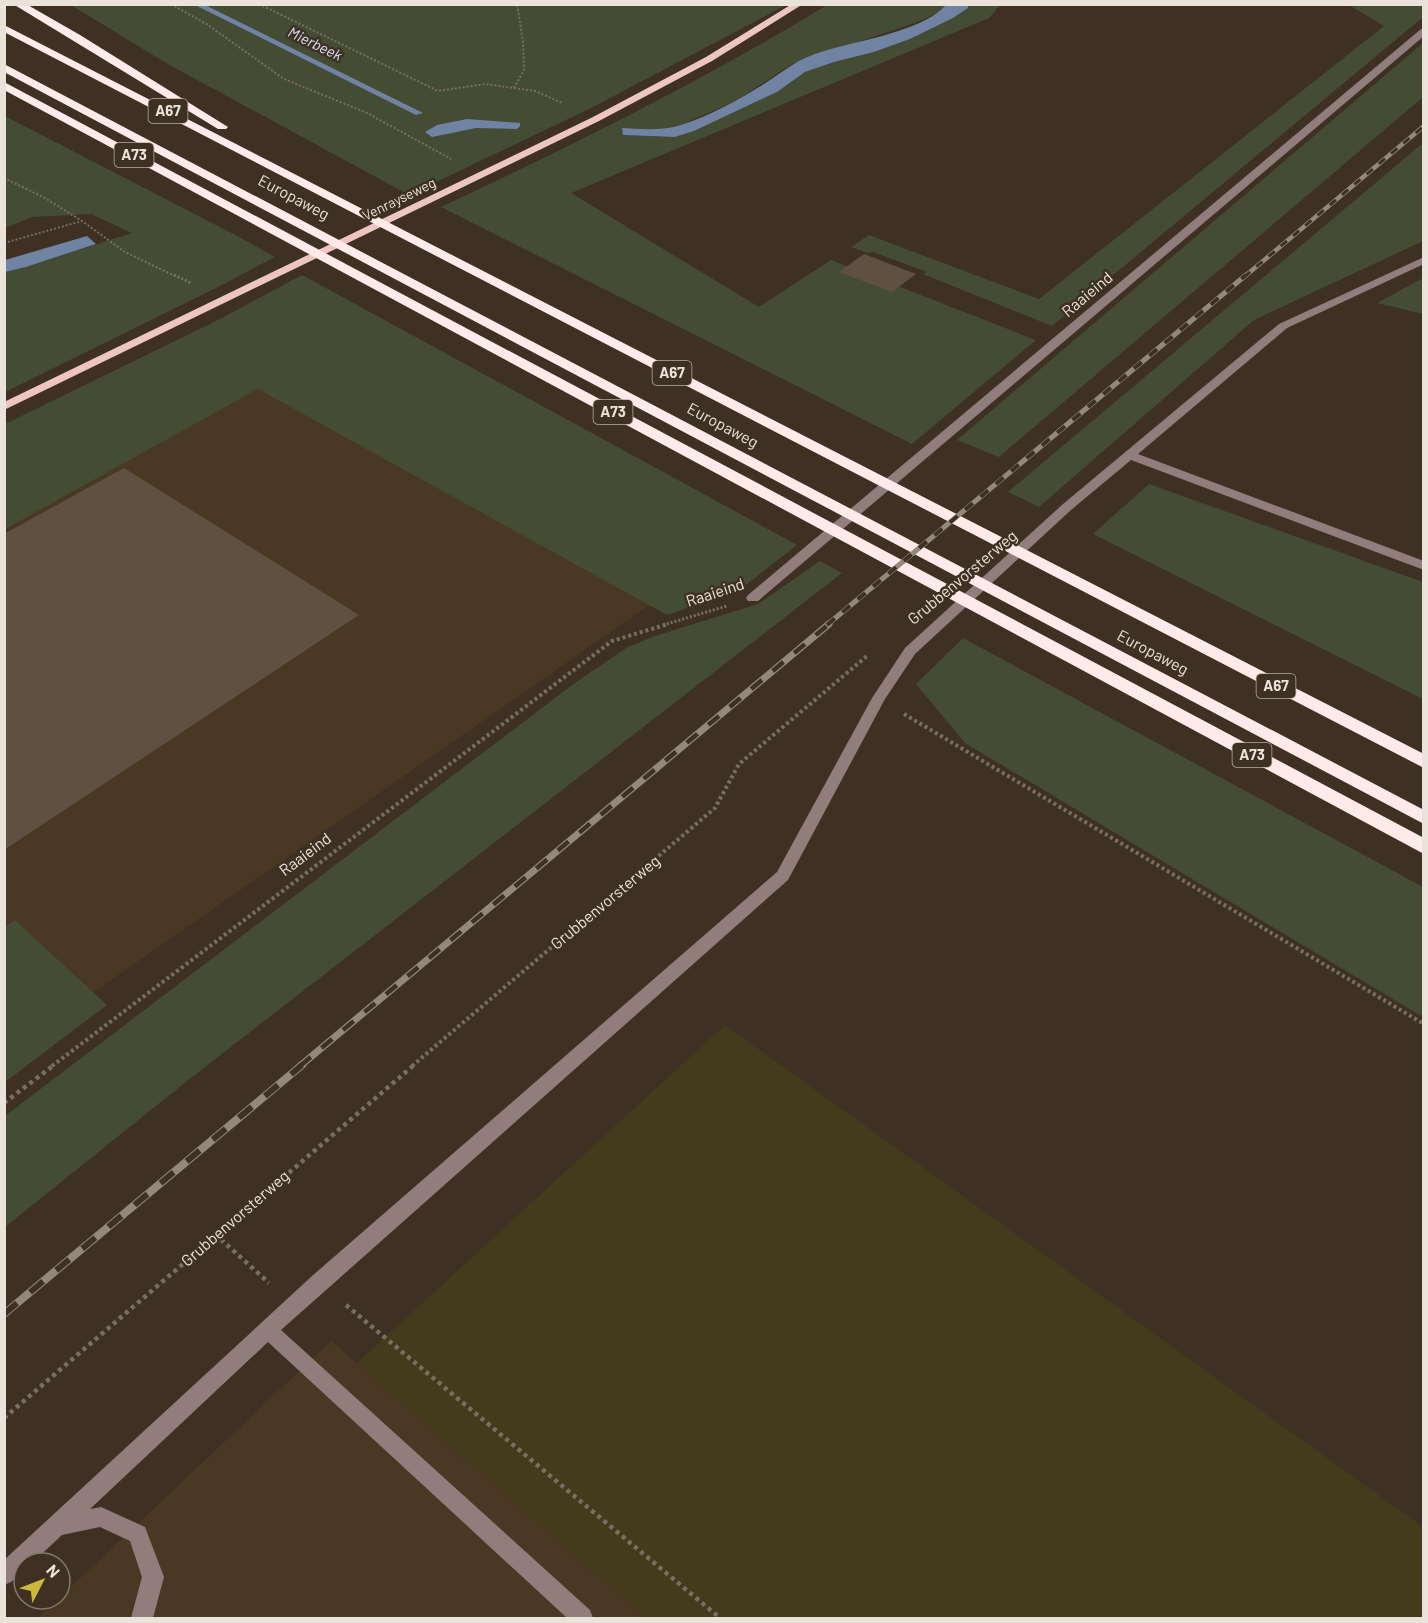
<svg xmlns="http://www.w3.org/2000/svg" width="1428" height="1623" viewBox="0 0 1428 1623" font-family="Barlow,sans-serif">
  <rect width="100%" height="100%" fill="#3e3123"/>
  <!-- built -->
  <path fill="#493823" d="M246 370 652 603 5 1054V495Z
    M331 1341 357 1363 647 1618H38Z"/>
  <!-- green -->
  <path fill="#444c34" d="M71 5H786L593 107 409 195 166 63Z
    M827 5H946L938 13 912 24 792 64 737 100 681 125 655 130 622 128 623 135 675 137 694 131 777 92 805 72 834 62 874 52 910 39 953 18 967 9 968 5H1000L989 18 571 193 759 307 831 260 1036 340 912 444 441 207C573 145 703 81 827 5Z
    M1349 5H1423V17L1052 326 923 274 927 272 873 252 868 253 851 247 869 235 1039 299 1384 26Z
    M1423 43V97L999 457 957 440Z
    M5 116 239 237 275 257 220 286 5 392V272L26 267 132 233 91 214 32 217 5 228Z
    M1423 143V241L1254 320 1039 507 1008 492Z
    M302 275 797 545 738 591 667 615 258 389 5 529V424L218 320Z
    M1423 278V314L1377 303Z
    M1149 484 1423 582V699L1093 534Z
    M820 561 842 573 187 1081 5 1227V1116L576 682 628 647 655 636 758 604Z
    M963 638 1423 887V1017L965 743 916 684Z
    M15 920 107 1005 5 1082V927Z"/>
  <!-- sand -->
  <path fill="#433b1b" d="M725 1025 1423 1527V1618H647L357 1363Z"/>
  <!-- water -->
  <path fill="#7083a3" d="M946 5H968V8L953 18 910 39 874 52 834 62 805 72 777 92 694 131 675 137 623 135 622 128C641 129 662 131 681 125 711 115 740 99 767 82 781 73 794 62 810 56 846 41 919 35 946 5Z
    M467 119 520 123V126L517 129 476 128 432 137 425 132 437 125Z
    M87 236 96 244 26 267 5 272V260Z"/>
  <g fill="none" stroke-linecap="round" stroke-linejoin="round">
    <!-- stream -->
    <path fill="#7083a3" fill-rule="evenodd" d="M193 4H203L423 113 416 115Z"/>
  </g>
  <!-- building -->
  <path fill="#5f5142" d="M864 254 916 274 892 292 839 272Z
    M124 468 359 615 4 850V534Z"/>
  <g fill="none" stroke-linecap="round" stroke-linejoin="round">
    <!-- path-far3 -->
    <path stroke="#796e62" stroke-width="2" stroke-dasharray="2 2" stroke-linecap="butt" d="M171 4 208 25 284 79 367 113 451 159
      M259 4 438 91 485 84 535 91 562 103
      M514 88 524 70 523 42 517 4
      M4 178 45 198 82 221
      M4 243 82 221 125 252 177 277"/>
    <!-- path-far2 -->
    <path stroke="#796e62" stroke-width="3" stroke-dasharray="2 2" stroke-linecap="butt" d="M174 275 191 283
      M663 625 727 606"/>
    <!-- path-far1 -->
    <path stroke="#796e62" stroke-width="4" stroke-dasharray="3 3" stroke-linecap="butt" d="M904 714 1424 1024
      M52 1066 612 641 668 624
      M412 1066 715 808 739 764 867 656"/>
    <!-- path -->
    <path stroke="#796e62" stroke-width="4.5" stroke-dasharray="4 4" stroke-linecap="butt" d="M4 1103 54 1065
      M215 1234 269 1283
      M346 1305 720 1618
      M4 1418 414 1065"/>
    <!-- minor -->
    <path fill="#907d7c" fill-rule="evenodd" d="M1421 29H1424V36L758 601H748L746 598 748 595Z
      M1424 257V264L1287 328 1138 454 1424 561V570L1131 460 1071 510 915 654 885 699 788 880 281 1330 590 1610 593 1618H567L268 1342 90 1509 101 1507 145 1527 164 1577 153 1618H131L142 1577 130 1541 100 1527 62 1535 32 1563H24V1571L11 1582 4 1585V1560L312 1276 777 872 872 698 905 648 1063 504 1279 324Z"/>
    <!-- major -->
    <path fill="#edc5c3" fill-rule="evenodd" d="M792 4H803L712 61 599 121 4 410V402L593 117 706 57Z"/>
    <!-- highway -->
    <path fill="#fdeae9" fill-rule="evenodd" d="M13 4H26L80 35 228 127 226 129H218Z
      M4 25 1424 754V768L4 32Z
      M4 64 1424 810V824L4 72Z
      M4 82 1424 838V854L4 90Z"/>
    <defs>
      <path id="rail-far3" d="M1244 277 1424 126"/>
      <path id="rail-far2" d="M827 625 1246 275"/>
      <path id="rail-far1" d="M300 1066 829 624"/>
      <path id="rail" d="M4 1314 302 1065"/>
    </defs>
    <!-- rail-far3 casing -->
    <use href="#rail-far3" stroke="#93887c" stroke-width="4.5"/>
    <!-- rail-far2 casing -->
    <use href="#rail-far2" stroke="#93887c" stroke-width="5"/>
    <!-- rail-far1 casing -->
    <use href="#rail-far1" stroke="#93887c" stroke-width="7"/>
    <!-- rail casing -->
    <use href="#rail" stroke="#93887c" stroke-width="8"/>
    <!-- rail-far3 -->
    <use href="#rail-far3" stroke="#3e3123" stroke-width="3" stroke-dasharray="8" stroke-linecap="butt"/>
    <!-- rail-far2 -->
    <use href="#rail-far2" stroke="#3e3123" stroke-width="4" stroke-dasharray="10" stroke-linecap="butt"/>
    <!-- rail-far1 -->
    <use href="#rail-far1" stroke="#3e3123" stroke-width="4.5" stroke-dasharray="14" stroke-linecap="butt"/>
    <!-- rail -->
    <use href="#rail" stroke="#3e3123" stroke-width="6" stroke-dasharray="17" stroke-linecap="butt"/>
  </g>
  <g text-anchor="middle" stroke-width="5" stroke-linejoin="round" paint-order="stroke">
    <!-- far-street labels -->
    <g font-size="14" fill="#ebe3da" stroke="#3e3123">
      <text transform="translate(399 199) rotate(-26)" y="5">Venrayseweg</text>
    </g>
    <!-- far-water labels -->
    <g font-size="15" font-style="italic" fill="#d5e2f8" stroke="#3e3123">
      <text transform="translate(315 44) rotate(26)" y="5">Mierbeek</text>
    </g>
    <!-- shield labels -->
    <g fill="#3e3123" stroke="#b7aea3" stroke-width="1.5">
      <rect x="148.5" y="99" width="39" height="24" rx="4.5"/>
      <rect x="114.5" y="143" width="39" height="24" rx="4.5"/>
      <rect x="652.5" y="361" width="39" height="24" rx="4.5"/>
      <rect x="593.5" y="400" width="39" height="24" rx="4.5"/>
      <rect x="1256.5" y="674" width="39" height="24" rx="4.5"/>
      <rect x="1232.5" y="743" width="39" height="24" rx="4.5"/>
    </g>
    <g font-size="15" font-weight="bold" fill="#ebe3da">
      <text x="168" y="116">A67</text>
      <text x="134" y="160">A73</text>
      <text x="672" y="378">A67</text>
      <text x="613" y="417">A73</text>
      <text x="1276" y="691">A67</text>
      <text x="1252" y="760">A73</text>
    </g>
    <!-- street labels -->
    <g font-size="16" fill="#ebe3da" stroke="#3e3123">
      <text transform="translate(294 197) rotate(28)" y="6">Europaweg</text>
      <text transform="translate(1087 294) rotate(-40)" y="6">Raaieind</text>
      <text transform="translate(723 425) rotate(28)" y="6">Europaweg</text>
      <text transform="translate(962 577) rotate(-40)" y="6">Grubbenvorsterweg</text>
      <text transform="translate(715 592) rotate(-18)" y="6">Raaieind</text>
      <text transform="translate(1153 652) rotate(28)" y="6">Europaweg</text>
      <text transform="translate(305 854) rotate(-37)" y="6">Raaieind</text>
      <text transform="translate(605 902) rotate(-40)" y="6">Grubbenvorsterweg</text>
      <text transform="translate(235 1218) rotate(-41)" y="6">Grubbenvorsterweg</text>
    </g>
  </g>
  <!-- border -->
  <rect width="1428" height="1623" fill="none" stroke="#ebe3da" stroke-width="12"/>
  <!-- north arrow -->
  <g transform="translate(42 1581) rotate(48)"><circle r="28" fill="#3e3123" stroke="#83786c" stroke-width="1.5"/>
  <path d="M0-4.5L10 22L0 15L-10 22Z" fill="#cbba39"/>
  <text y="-9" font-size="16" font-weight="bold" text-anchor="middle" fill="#ebe3da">N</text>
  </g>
</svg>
